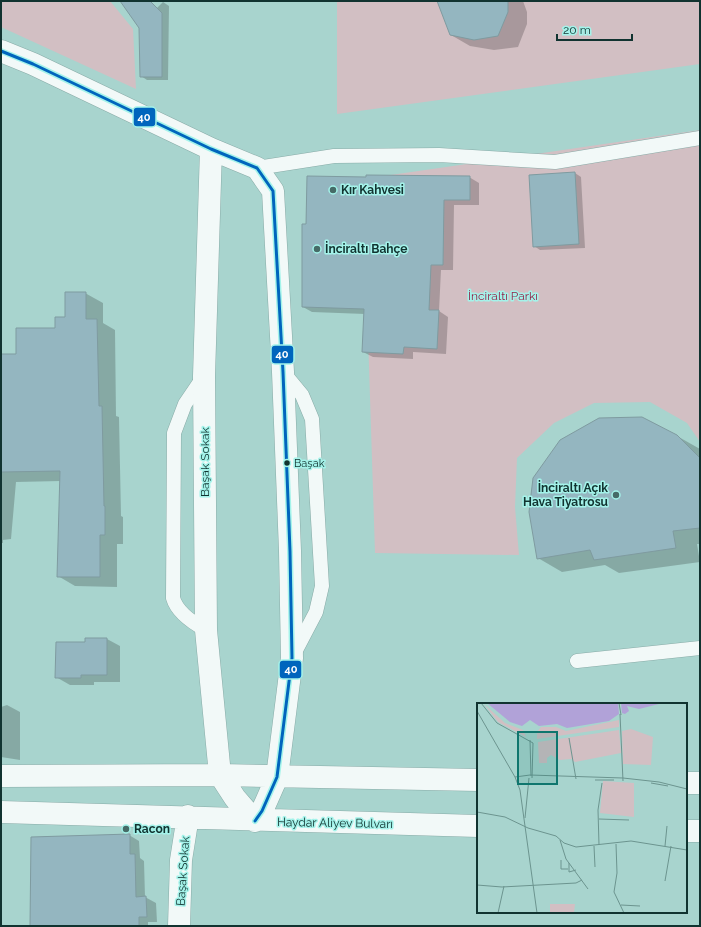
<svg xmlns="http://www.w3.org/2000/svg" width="701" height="927" viewBox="0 0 701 927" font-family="Raleway,sans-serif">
  <rect width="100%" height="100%" fill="#a8d4ce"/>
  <!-- green -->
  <path fill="#d2bfc3" d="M1 1H110L133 29 136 89 1 27Z
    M339 1H700V64L337 114V2Z
    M700 130V442L687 423 650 402 594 403 554 423 517 458 515 507 519 555 375 553 363 179Z"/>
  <!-- shadow -->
  <path fill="#0003" d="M442 1H523L527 12V24L518 47 494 50 470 46 451 35Z
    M163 2 169 6 168 80H147L141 76 140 25Z
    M575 173 581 177 585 248 540 250 534 246Z
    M308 177H469L479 183V205H454L453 270H441L439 311 448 317 446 354 413 352V359L373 357 363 352 365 314 312 312 303 307Z
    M85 293 103 303V323L115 330 116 416 119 417 121 516 123 517V544H117V587L75 586 58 576 61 481 16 482 11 539 3 540V543H1V355H17L56 329Z
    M677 436 700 449V544H697L700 562 619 573 605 565 562 572 538 558Z
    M107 639 120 646V682H94V685H70L56 677 86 643Z
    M7 705 20 712V760L1 757V707Z
    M129 835 139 841 140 858 144 861 145 897 156 903 157 922H148V926H31Z"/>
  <!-- building -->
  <path fill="#94b6c0" stroke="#7f9ba0" d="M120 1H150L162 13V77H140L139 28Z
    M437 1H508V12L498 36 474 40 450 35Z
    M575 172 579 244 533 247 529 175Z
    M366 175 470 176V200H444L443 265H431L429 310H439L437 349 404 347 403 354 362 352 364 309 302 307V224H306L307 176 366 177Z
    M65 292H86V319H97L99 406H102L104 506H105V535H100V577H57L60 471 1 472V354H16V328H55V317H65Z
    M642 417 677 435 700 458V528L673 531 676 548 594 560 590 550 537 559 529 512 533 478 560 440 599 418Z
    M85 638H107V675H81V678H55L56 642H85Z
    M130 834V854H135L136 897 146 896 147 917H139V926H30L31 837Z"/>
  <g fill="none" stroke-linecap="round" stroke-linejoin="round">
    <defs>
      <path id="lane" d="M257 168 334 156 439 155 555 162 700 138
        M283 372 302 395 312 419 322 586 316 612 294 654
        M204 376 185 404 174 433 173 598C177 612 193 623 206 630
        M577 661 700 648"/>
      <path id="secondary" d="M1 51 33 64 211 149 257 168 273 191 283 372 290 551 292 658 277 777 262 811 255 821
        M211 149 204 376 206 630 220 775 235 798 255 821
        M1 776 220 775 478 780
        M686 783H700
        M1 812 478 826
        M686 831H700
        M179 926 181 860 188 816"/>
    </defs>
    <!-- lane casing -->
    <use href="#lane" stroke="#88aba7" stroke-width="15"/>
    <!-- secondary casing -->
    <use href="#secondary" stroke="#88aba7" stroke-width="23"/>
    <!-- lane -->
    <use href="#lane" stroke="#f2f9f8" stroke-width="14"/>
    <!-- secondary -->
    <use href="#secondary" stroke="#f2f9f8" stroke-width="22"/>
    <defs>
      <path id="bus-1" d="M1 51 33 64 211 149 257 168 273 191 283 372 290 551 292 658 277 777 262 811 255 821"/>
    </defs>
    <!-- bus-1 casing -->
    <use href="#bus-1" stroke="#a4f3ea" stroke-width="6"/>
    <!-- bus-1 -->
    <use href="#bus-1" stroke="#0065bd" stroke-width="3"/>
  </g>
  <!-- markers -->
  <g fill="#466b67" stroke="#a4f3ea" stroke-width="1.5">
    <circle cx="333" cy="190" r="4"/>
    <circle cx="317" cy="249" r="4"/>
    <circle cx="616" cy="495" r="4"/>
    <circle cx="126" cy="829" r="4"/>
  </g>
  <circle fill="#113330" stroke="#a4f3ea" stroke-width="1.5" cx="287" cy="463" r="3.5"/>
  <g text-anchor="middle" stroke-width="3" stroke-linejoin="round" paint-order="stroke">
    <!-- bus labels -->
    <g font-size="11" fill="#113330" stroke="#a4f3ea" text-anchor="start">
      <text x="294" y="467">Başak</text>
    </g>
    <!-- poi labels -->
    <g font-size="12" font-weight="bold" fill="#113330" stroke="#a4f3ea" text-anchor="start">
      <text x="341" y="194">Kır Kahvesi</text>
      <text x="325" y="253">İnciraltı Bahçe</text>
      <text x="608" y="492" text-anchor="end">İnciraltı Açık<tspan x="608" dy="14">Hava Tiyatrosu</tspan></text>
      <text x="134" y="833">Racon</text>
    </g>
    <!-- park labels -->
    <g font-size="12" fill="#942146" stroke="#a4f3ea">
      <text x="503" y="300">İnciraltı Parkı</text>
    </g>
    <!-- street labels -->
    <g font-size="12" fill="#113330" stroke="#a4f3ea">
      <text transform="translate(205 462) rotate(-90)" y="4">Başak Sokak</text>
      <text transform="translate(335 823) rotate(1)" y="4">Haydar Aliyev Bulvarı</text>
      <text transform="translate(183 871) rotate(-86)" y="4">Başak Sokak</text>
    </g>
  </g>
  <!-- overview -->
  <g transform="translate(477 703)">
    <rect width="210" height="210" fill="#a8d4ce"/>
    <path d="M7 1 28 20 46 27 49 34 21 19ZM142 17V24L60 36V29L64 24H79L89 28ZM154 26 176 34 174 62 146 61 145 28ZM142 27 144 50 98 59 94 56 83 57 74 52 70 55V60H62L61 39ZM126 78 157 80V114L123 110ZM73 201H98L97 210H73Z" fill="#d2bfc3"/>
    <path d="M10 0H141L142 11 132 18 90 25 80 21 62 23 53 17 45 23 33 19ZM144 0H186L162 6 150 3 152 8 148 11 145 10Z" fill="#b1a2d8"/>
    <path fill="none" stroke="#6c948f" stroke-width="1" d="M4 0 20 20 56 40 55 75M142 0 144 12M0 8 38 74M143 11 146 78M92 35 99 76M53 37 54 73M38 74 53 72 146 75 182 79 210 86M38 74 43 87 60 210M118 77H137M174 80 191 83M0 109 28 114 51 125 79 133 87 140 99 144 154 138 210 147M48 115 52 75M122 116 152 117M83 137 89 156 111 186M139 141 140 170 137 189 147 210M122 142 121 107 125 80M117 143 118 164M188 143 190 123M84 157V166H91M92 160V169L99 167M188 178 194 143M0 182 25 184 99 180 105 177M144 202 163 203M21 210 27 183"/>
    <path fill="#0f766e" fill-opacity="0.15" stroke="#0f766e" stroke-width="2" d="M41 29H80V81H41Z"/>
    <rect width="210" height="210" fill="none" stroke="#113330" stroke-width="2"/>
  </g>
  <g stroke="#a4f3ea" stroke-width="1.5">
    <rect x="133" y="107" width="23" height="20" rx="4" fill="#0065bd"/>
    <rect x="271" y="345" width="23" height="19" rx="4" fill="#0065bd"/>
    <rect x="279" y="660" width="23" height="19" rx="4" fill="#0065bd"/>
  </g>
  <g font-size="11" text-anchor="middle" font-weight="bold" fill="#fff">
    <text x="144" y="121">40</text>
    <text x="282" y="358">40</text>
    <text x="291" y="673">40</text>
  </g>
  <!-- border -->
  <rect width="701" height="927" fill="none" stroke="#113330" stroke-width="4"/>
  <!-- scale -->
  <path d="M557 34v6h75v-6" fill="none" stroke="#113330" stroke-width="2"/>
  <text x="563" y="34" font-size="12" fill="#113330" stroke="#a4f3ea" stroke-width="3" paint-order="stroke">20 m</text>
</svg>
